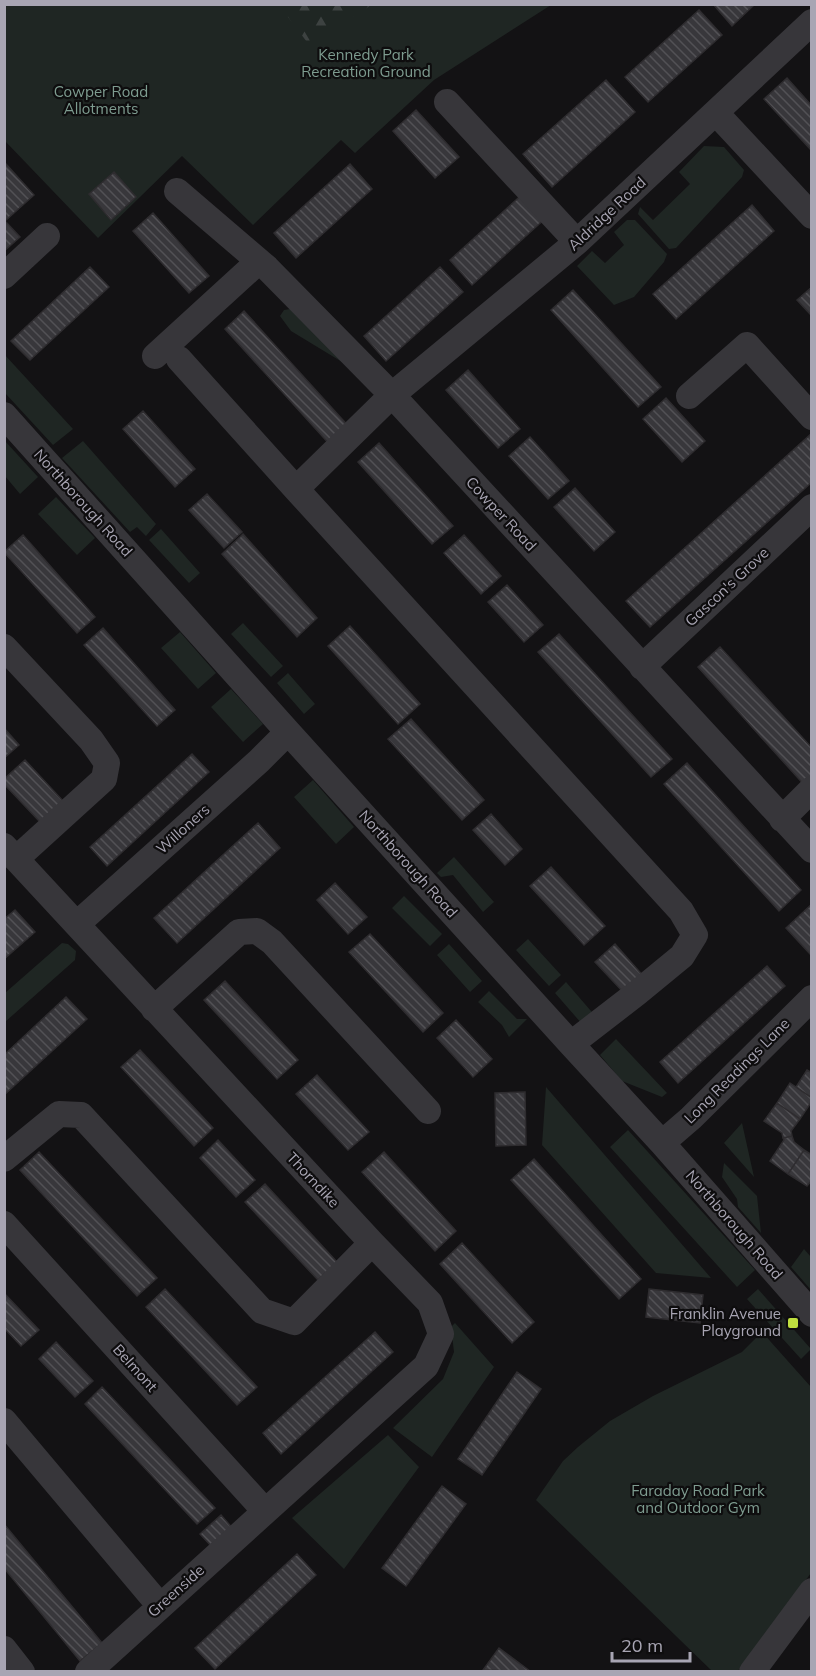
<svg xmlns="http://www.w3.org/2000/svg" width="816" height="1676" viewBox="0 0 816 1676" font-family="Mulish,sans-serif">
  <defs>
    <pattern id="forest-firs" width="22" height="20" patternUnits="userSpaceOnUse" patternTransform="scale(1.5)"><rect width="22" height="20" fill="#1f2623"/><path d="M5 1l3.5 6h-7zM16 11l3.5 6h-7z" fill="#3d4241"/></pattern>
    <pattern id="building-back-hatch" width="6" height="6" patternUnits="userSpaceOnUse" patternTransform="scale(1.5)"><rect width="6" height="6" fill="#38373b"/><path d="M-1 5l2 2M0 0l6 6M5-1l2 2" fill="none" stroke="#525155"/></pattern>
  </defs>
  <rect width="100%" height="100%" fill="#131214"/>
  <!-- green -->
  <path fill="#1f2623" d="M5 5H551L434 80 355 153 341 140 253 225 182 156 98 238 5 141Z
    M704 146 724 147 744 170 742 177 676 248 669 249 638 214 640 207 653 220 690 184 679 172Z
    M627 220H635L667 254 664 262 634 297 614 305 577 266 592 251 605 263 624 245 614 232Z
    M296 308 347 365 291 331 280 316 284 310Z
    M4 354 73 429 53 445 5 393Z
    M5 441 38 477 20 494 5 476Z
    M83 441 156 524 146 536 137 527 130 532 62 458Z
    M56 497 95 538 77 555 38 514Z
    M161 529 200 573 189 583 149 540Z
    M243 623 283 666 271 677 231 634Z
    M180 632 216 673 198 689 161 648Z
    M288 673 315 704 304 714 277 683Z
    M231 689 263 724 243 742 211 707Z
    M313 780 354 827 336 844 294 797Z
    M454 857 494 902 483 912 453 875 441 877 437 873Z
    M404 896 442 934 430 946 392 908Z
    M528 939 561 975 549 986 516 950Z
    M62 943 68 944 76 951 75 960 5 1022V993Z
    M449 944 482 981 470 992 437 955Z
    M566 982 597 1018 582 1024 555 993Z
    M489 991 517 1019H527L509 1037 502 1025 478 1002Z
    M616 1039 667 1093 662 1097 622 1081 600 1055Z
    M546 1087 711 1278 656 1273 542 1145Z
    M742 1123 754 1177 724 1143Z
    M628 1130 755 1270 737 1287 610 1147Z
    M724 1163 757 1196 761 1233 738 1207 737 1199 722 1177Z
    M804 1249 811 1257V1290L791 1267Z
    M758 1289 811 1349 801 1359 747 1299Z
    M455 1323 494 1367 432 1457 393 1428 443 1379 454 1352 451 1327Z
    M762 1332 811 1387V1573L738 1671H712L536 1500 563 1461 578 1447 610 1421 653 1396 742 1352Z
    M388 1435 419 1467 344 1569 292 1518Z"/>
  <!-- forest -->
  <path fill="url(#forest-firs)" d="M279 5H371L310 46Z"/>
  <!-- building -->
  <path fill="url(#building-back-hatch)" stroke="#2e2c2f" stroke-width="1.5" d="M713 4H755L732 26Z
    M699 10 722 35 648 102 625 77Z
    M787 78 812 106V151L764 99Z
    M606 80 635 112 552 187 523 154Z
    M416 110 459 157 435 178 393 131Z
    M6 164 34 195 5 221 20 237 4 251V166Z
    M350 164 372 189 296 258 274 233Z
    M114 172 136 197 111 220 89 194Z
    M526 191 548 216 472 285 450 260Z
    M752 205 774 231 676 319 653 294Z
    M153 213 209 276 189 293 133 231Z
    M90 267 109 287 30 360 11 341Z
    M440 267 463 292 386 361 364 336Z
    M812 287V316L797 300Z
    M573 290 661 387 638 407 551 310Z
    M244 311 351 429 332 447 225 329Z
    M468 370 520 429 498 448 446 390Z
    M666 398 705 441 682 462 643 419Z
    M143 411 195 469 175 487 123 429Z
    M811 434 812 482 650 627 626 601Z
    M530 437 569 481 548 499 509 456Z
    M379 443 453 526 432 544 358 462Z
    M575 488 615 532 594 551 554 507Z
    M207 494 242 532 224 548 189 510Z
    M243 534 317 618 297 637 222 554Z
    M23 535 95 617 77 633 4 552Z
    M464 535 501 576 481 594 444 553Z
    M507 585 543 625 524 642 488 602Z
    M350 626 420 704 398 724 328 646Z
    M103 628 175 710 157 726 84 645Z
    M559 634 672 759 651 777 538 652Z
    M720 647 812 748V783L807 788 698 667Z
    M411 719 484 800 462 820 388 739Z
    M4 728 19 745 4 758Z
    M192 754 209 772 107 866 90 847Z
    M25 760 63 801 40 822 4 784V779Z
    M687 763 801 890 779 911 664 784Z
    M491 814 522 849 505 865 473 830Z
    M258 823 280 848 177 943 154 918Z
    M551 867 605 926 584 945 530 886Z
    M335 883 367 917 348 934 317 900Z
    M812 904V956L786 928Z
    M15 910 35 932 4 959V919Z
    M370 934 443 1013 423 1032 349 952Z
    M615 944 645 978 626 995 595 962Z
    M767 966 785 986 678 1083 660 1062Z
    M225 981 298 1060 277 1079 204 1000Z
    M66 997 87 1019 4 1095V1055Z
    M456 1020 492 1059 473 1077 437 1038Z
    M140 1050 213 1128 194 1146 121 1067Z
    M807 1070 812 1073V1098L796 1087Z
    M317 1075 369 1132 348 1150 296 1094Z
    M790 1083 812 1098V1101L800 1119 777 1103Z
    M525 1092 526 1145 496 1146 495 1093Z
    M777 1103 800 1119 791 1131 792 1136 783 1138 782 1133 764 1121Z
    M792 1136 794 1142 804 1150 788 1174 770 1161 784 1140 783 1138Z
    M218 1140 255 1180 236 1197 200 1158Z
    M804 1150 812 1155V1180L807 1186 788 1174Z
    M39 1152 157 1278 137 1296 20 1170Z
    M384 1152 456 1231 435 1251 362 1172Z
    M534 1159 641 1279 619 1299 511 1180Z
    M265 1184 337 1262 318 1280 245 1202Z
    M462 1243 534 1322 512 1343 440 1264Z
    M165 1289 257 1387 237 1405 146 1307Z
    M649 1289 703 1295 700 1323 646 1317Z
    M4 1293 39 1330 21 1346 4 1328Z
    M375 1332 393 1352 281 1454 263 1433Z
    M56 1342 93 1381 75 1397 39 1359Z
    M517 1372 541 1389 482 1475 458 1459Z
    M102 1387 215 1508 197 1524 85 1404Z
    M442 1486 466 1504 406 1586 382 1568Z
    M221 1515 234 1530 214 1549 200 1534Z
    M4 1524 102 1643 80 1661 4 1568Z
    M297 1554 316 1575 215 1669 195 1648Z
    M499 1648 531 1672 483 1670Z"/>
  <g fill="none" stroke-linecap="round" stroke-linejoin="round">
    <!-- minor -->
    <path stroke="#37363a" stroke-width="26" d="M447 102 577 242
      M716 113 812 216
      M177 191 267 268 392 395 812 850
      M4 276 47 236
      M155 356 259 261
      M179 359 296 489 681 911 695 935 682 956 637 993 571 1044
      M689 396 747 345 812 417
      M4 415 288 732 571 1044 662 1143 812 1314
      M296 489 392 395 577 242 812 22
      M4 647 91 740 107 763 104 779 16 859
      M642 667 812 507
      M782 819 812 789
      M4 846 372 1243 430 1303 441 1334 426 1366 88 1672
      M77 924 259 761 288 732
      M154 1009 239 932 257 931 272 942 428 1111
      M662 1143 691 1118 812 998
      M4 1159 59 1114 81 1115 262 1311 294 1322 372 1243
      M4 1224 265 1511
      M4 1421 160 1606
      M4 1649 22 1672
      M752 1672 812 1591"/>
  </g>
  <!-- markers -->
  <rect fill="#bfdf3f" stroke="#0e0d0e" stroke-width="2" x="787" y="1317" width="12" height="12" rx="3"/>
  <g text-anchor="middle" stroke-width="4.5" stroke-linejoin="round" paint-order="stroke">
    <!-- park labels -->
    <g font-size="15" fill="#7e9c90" stroke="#0e0d0e">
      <text x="366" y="60">Kennedy Park<tspan x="366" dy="17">Recreation Ground</tspan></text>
      <text x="101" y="97">Cowper Road<tspan x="101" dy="17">Allotments</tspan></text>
      <text x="698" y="1496">Faraday Road Park<tspan x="698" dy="17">and Outdoor Gym</tspan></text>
    </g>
    <!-- street labels -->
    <g font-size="15" fill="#a8a5b3" stroke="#0e0d0e">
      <text transform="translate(607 214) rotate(-43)" y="5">Aldridge Road</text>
      <text transform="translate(83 503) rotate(48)" y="5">Northborough Road</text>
      <text transform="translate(501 514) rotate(47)" y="5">Cowper Road</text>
      <text transform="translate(727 587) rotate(-43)" y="5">Gascon's Grove</text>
      <text transform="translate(183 829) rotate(-42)" y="5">Willoners</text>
      <text transform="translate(408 864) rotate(48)" y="5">Northborough Road</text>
      <text transform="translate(737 1071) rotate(-45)" y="5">Long Readings Lane</text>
      <text transform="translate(313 1180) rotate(47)" y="5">Thorndike</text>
      <text transform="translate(734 1225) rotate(49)" y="5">Northborough Road</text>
      <text transform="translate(135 1368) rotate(48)" y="5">Belmont</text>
      <text transform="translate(176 1591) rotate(-42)" y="5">Greenside</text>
    </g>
    <!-- poi labels -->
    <g font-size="15" fill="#a8a5b3" stroke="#0e0d0e" text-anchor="end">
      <text x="781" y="1319">Franklin Avenue<tspan x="781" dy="17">Playground</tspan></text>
    </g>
  </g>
  <!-- border -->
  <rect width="816" height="1676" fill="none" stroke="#a8a5b3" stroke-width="12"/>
  <!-- scale -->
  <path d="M612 1652v9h78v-9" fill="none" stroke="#a8a5b3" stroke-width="3"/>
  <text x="621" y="1652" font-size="18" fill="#a8a5b3" stroke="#0e0d0e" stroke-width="4.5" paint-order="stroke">20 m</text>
</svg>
